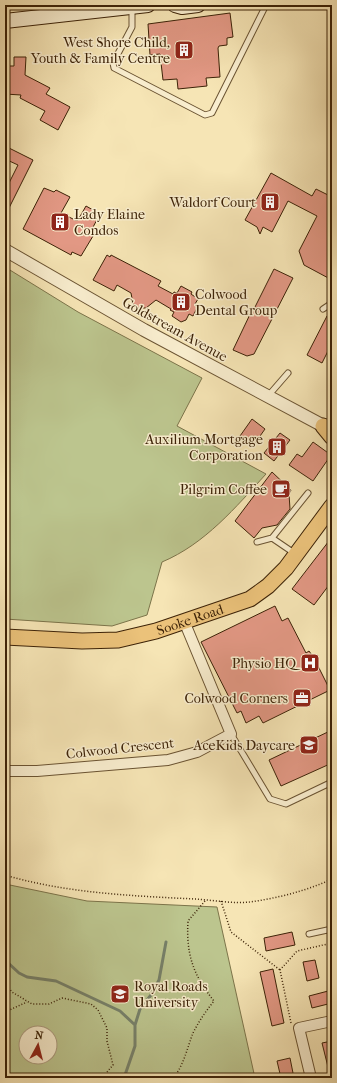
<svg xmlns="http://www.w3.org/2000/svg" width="337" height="1083" viewBox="0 0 337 1083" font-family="'IM FELL French Canon',serif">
  <rect width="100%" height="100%" fill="#f6e5b5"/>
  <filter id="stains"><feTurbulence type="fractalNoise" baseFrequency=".005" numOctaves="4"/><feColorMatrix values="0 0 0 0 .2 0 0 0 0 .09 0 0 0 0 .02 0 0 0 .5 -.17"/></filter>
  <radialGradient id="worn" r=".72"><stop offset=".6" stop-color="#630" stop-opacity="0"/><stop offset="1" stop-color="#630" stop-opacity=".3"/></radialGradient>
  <!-- green -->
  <path fill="#bcc58e" stroke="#7c744a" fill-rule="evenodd" d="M5 267 78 312 202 378 177 426 266 474C236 507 205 544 162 562L147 615 112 626 5 619Z
    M5 884 87 901 217 907 255 1078H5ZM26 1033H50V1057H26Z"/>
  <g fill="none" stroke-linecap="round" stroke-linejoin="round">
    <!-- stream -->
    <path stroke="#768069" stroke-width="3" d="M5 960 19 973 27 977 56 981 120 1011 135 1025V1046L124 1078
      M135 1025 140 1009 151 995 159 980 166 942"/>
  </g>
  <!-- building -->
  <path fill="#e29884" stroke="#3c2207" d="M230 13 233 37 227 38V45L219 46 218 48 220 77 206 78 207 86 178 89 177 79 163 80 160 54 150 55 148 24Z
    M14 57H26L25 75 50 88 46 94 70 107 58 130 40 120 45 111 20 98 21 95 5 94V75H9V66H14Z
    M5 146 33 160 5 216V191L18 165 5 159Z
    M271 173 312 196 316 189 332 197V280L304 265 299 251 317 216 288 201 272 232 263 227 260 234 257 227 245 220Z
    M44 188 54 192 56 190 70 197 61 213 75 220H78L86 206 100 214 92 229 96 231 81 256 72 252 71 255 23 229Z
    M107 255 110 257 111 255 161 281 158 286 173 294 174 292 177 293 181 286 192 292 191 294 198 299 195 304 198 306 193 316 189 314 186 320 181 322 172 316 174 312 170 310 171 309 156 300 146 308H139L133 304 131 293 117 285 114 291 93 280Z
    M274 269 293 278 254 354 247 356 233 350 253 308 254 309Z
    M327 316 332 319V343L322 363 307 355Z
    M252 419 265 429 253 446 240 436Z
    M280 433 290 440 274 461 264 453Z
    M313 442 331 455 313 481 289 465 297 454 302 457Z
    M272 472 291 490 289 494 290 509 277 525 262 528 254 538 235 521Z
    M332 537V581L314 605 292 589Z
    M275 606 282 621 288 618 306 653 309 651 314 658 330 690 263 723 259 716 246 723 241 711 237 713 201 642Z
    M332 730V763L281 786 269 760Z
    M292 932 295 945 266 951 264 938Z
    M315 960 319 978 307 981 303 962Z
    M273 969 284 1023 272 1026 260 972Z
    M332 990V1003L312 1008 309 996Z
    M332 1041V1071H329L322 1043Z
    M290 1058 294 1078H281L277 1061Z"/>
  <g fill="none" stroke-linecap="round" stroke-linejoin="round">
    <defs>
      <path id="service" d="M49 5 50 15
        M132 7V27L113 63 114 68 205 115 212 113 266 5
        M323 309 332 303
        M268 396 288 373
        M272 538 308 493
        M257 542 272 538 294 553
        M231 734 270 799 286 804 332 782
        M309 934 332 929"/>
      <path id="minor" d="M5 771H37L168 760 197 752 231 734 184 621
        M311 1078 299 1028 332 1021"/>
      <path id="tertiary" d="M5 250 144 330 331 430"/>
      <path id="secondary" d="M175 5 182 7 198 5
        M5 21 148 5"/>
      <g id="primary">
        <path d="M323 426 332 437"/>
        <path id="s1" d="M5 637 82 641 118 640 156 631 250 599 268 586 286 568 332 506"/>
      </g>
    </defs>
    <!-- service casing -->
    <use href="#service" stroke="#6a5332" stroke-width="7"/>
    <!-- minor casing -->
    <use href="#minor" stroke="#6a5332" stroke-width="12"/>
    <!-- tertiary casing -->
    <use href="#tertiary" stroke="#6a5332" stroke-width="14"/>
    <!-- secondary casing -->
    <use href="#secondary" stroke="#3c2207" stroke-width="16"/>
    <!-- primary casing -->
    <use href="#primary" stroke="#3c2207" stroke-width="17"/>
    <!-- path -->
    <path stroke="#3c2207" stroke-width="1.5" stroke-dasharray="1 2" stroke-linecap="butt" d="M5 875C65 893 133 896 195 899 213 900 233 904 250 902 278 898 306 891 332 879
      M221 901 231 932 280 970
      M5 983 12 992 32 1004H49L62 998 91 1004 98 1010 107 1028V1041L113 1065 102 1078
      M5 1012 27 1002
      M291 1023 280 970 297 951 332 943
      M171 1078C182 1073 188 1045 193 1033 199 1021 206 1011 214 1001 193 975 186 954 188 921L205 901"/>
    <!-- service -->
    <use href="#service" stroke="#f9eecf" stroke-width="5"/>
    <!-- minor -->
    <use href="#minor" stroke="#f9eecf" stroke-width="10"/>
    <!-- tertiary -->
    <use href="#tertiary" stroke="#f9eecf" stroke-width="12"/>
    <!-- secondary -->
    <use href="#secondary" stroke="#f9eecf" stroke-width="14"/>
    <!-- primary -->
    <use href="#primary" stroke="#ebc27a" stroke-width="15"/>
  </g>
  <!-- icons -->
  <defs>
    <symbol id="building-square" viewBox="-11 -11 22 22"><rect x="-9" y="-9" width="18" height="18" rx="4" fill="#8f2418" stroke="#f9eecf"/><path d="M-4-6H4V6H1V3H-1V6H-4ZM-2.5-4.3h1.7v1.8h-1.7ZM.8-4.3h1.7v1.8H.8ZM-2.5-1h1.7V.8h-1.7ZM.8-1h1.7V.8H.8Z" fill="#fff"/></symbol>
    <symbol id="cafe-square" viewBox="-11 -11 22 22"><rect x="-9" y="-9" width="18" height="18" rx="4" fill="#8f2418" stroke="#f9eecf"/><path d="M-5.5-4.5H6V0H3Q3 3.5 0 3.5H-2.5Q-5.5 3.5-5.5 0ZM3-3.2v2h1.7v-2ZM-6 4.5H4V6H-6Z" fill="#fff"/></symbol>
    <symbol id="hospital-square" viewBox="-11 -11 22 22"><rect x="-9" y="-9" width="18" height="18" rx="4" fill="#8f2418" stroke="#f9eecf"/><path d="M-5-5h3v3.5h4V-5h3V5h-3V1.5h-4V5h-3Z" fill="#fff"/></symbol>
    <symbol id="office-square" viewBox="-11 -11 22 22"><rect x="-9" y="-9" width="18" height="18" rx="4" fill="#8f2418" stroke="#f9eecf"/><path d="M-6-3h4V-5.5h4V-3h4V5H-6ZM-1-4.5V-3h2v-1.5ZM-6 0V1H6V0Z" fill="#fff"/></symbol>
    <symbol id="school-square" viewBox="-11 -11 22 22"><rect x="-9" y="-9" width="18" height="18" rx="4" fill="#8f2418" stroke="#f9eecf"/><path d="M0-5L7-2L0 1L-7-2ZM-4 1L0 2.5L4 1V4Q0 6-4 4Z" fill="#fff"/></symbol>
    <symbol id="university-square" viewBox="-11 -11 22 22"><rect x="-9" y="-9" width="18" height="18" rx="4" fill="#8f2418" stroke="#f9eecf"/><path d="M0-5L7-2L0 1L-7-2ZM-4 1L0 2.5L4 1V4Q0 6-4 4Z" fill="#fff"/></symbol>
  </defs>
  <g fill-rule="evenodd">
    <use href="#building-square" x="173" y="39" width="22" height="22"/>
    <use href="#building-square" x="259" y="191" width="22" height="22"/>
    <use href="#building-square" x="49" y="211" width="22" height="22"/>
    <use href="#building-square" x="170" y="291" width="22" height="22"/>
    <use href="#building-square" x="266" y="436" width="22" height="22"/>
    <use href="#cafe-square" x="270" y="478" width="22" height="22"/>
    <use href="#hospital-square" x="299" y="652" width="22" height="22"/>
    <use href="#office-square" x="291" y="687" width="22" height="22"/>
    <use href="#school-square" x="298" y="734" width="22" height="22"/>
    <use href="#university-square" x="109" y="983" width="22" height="22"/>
  </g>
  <g text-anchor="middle" stroke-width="3" stroke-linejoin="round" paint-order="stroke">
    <!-- poi labels -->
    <g font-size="14" fill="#3c2207" stroke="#f9eecf" text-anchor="end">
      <text x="170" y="47">West Shore Child,<tspan x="170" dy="16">Youth &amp; Family Centre</tspan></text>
      <text x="256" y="207">Waldorf Court</text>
      <text x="74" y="219" text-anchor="start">Lady Elaine<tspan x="74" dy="16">Condos</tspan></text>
      <text x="195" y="299" text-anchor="start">Colwood<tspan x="195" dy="16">Dental Group</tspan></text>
      <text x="263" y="444">Auxilium Mortgage<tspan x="263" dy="16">Corporation</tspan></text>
      <text x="267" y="494">Pilgrim Coffee</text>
      <text x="296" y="668">Physio HQ</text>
      <text x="288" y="703">Colwood Corners</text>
      <text x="295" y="750">AceKids Daycare</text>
      <text x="134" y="991" text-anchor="start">Royal Roads<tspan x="134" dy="16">University</tspan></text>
    </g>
    <!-- street labels -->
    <g font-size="14" fill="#3c2207" stroke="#f9eecf">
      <text transform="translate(175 329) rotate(29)" y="5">Goldstream Avenue</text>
      <text dy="5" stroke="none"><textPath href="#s1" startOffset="188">Sooke Road</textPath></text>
      <text transform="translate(120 748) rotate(-6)" y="5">Colwood Crescent</text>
    </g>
  </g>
  <!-- margin -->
  <rect width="337" height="1083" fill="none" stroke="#f6e5b5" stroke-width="20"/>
  <rect x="6" y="6" width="325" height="1071" fill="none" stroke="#3c2207" stroke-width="2"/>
  <rect x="10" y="10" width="317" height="1063" fill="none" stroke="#3c2207"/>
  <!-- north arrow -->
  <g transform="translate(38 1045) rotate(7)"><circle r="19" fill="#f9eecf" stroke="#ad9c7f"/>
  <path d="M0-3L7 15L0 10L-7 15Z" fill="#8f2418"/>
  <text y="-6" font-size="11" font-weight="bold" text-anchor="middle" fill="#3c2207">N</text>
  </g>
  <rect width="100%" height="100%" filter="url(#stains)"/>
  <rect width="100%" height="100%" fill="url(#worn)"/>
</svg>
